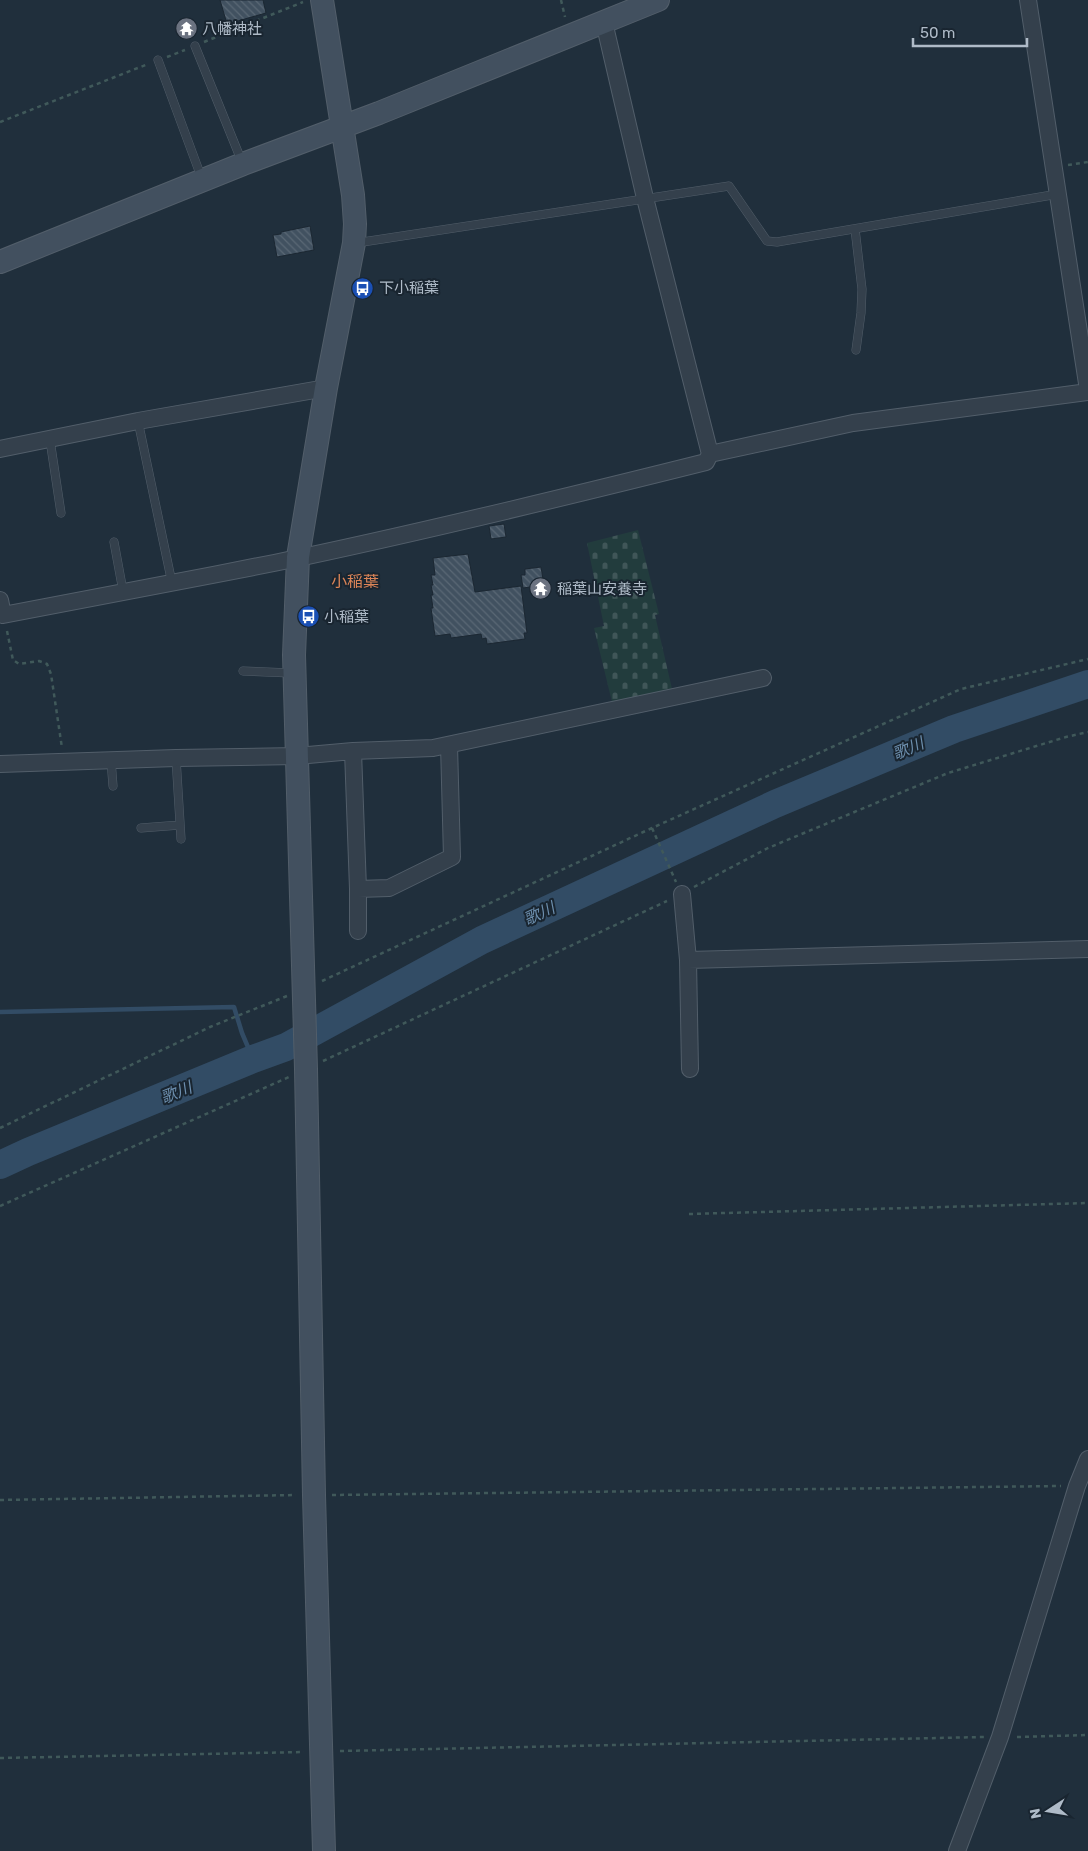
<svg xmlns="http://www.w3.org/2000/svg" width="1088" height="1851" viewBox="0 0 1088 1851" font-family="Rubik,'Noto Sans JP',sans-serif">
  <defs>
    <pattern id="cemetery-stones" width="16" height="16" patternUnits="userSpaceOnUse" patternTransform="scale(1.25)"><rect width="16" height="16" fill="#223c3d"/><path d="M2 7V4a2 2 0 0 1 4 0v3zM10 15v-3a2 2 0 0 1 4 0v3z" fill="#405658"/></pattern>
    <pattern id="building-back-hatch" width="6" height="6" patternUnits="userSpaceOnUse" patternTransform="scale(1.25)"><rect width="6" height="6" fill="#415160"/><path d="M-1 5l2 2M0 0l6 6M5-1l2 2" fill="none" stroke="#5a6875"/></pattern>
  </defs>
  <rect width="100%" height="100%" fill="#202f3c"/>
  <!-- cemetery -->
  <path fill="url(#cemetery-stones)" d="M638 530 659 614 655 615 672 689 612 702 594 628 604 626 587 543Z"/>
  <g fill="none" stroke-linecap="round" stroke-linejoin="round">
    <!-- stream -->
    <path stroke="#324c65" stroke-width="4.5" d="M0 1012 234 1007 242 1033 253 1059"/>
    <!-- river -->
    <path stroke="#324c65" stroke-width="28" d="M0 1165 28 1152 253 1059 286 1047 482 940 775 804 954 729 1088 684"/>
  </g>
  <!-- building -->
  <path fill="url(#building-back-hatch)" stroke="#1b2732" d="M220 0H263L266 13 227 24Z
    M310 226 314 250 277 257 273 235 281 234V232Z
    M504 524 506 537 491 539 489 526Z
    M468 554 475 592 521 586 527 633H524L525 639 487 644 486 638 482 639 481 634 451 638 450 634 435 636 431 608H433L431 595H433L431 585H433L431 575H435L433 558Z
    M541 567 544 585 523 588 521 575H525V569Z"/>
  <g fill="none" stroke-linecap="round" stroke-linejoin="round">
    <defs>
      <path id="lane" d="M195 46 242 162
        M158 60 202 179
        M855 229 862 289 861 313 856 350
        M356 243 729 186 767 241 777 242 1058 194
        M138 421 172 583
        M50 440 61 513
        M114 542 123 591
        M243 671 291 673
        M176 758 181 839
        M111 760 113 786
        M141 828 180 825"/>
      <path id="street" d="M1028 0 1088 390
        M0 449 138 421 326 388
        M710 454 853 423 1088 392
        M0 600 3 615C94 597 184 581 274 563 419 533 562 498 706 462L710 454 645 198 604 22
        M353 751 358 889 389 888 452 857 449 745
        M0 764 176 758 297 756 353 751 433 748 763 678
        M358 889V931
        M682 894 688 960 690 1069
        M688 960 1088 949
        M957 1851 1000 1737 1077 1486 1088 1459"/>
      <path id="secondary" d="M322 0 353 195 355 224 354 243 326 388 298 557 294 655 306 1069 314 1495 324 1851
        M0 262 243 164 379 113 658 0"/>
    </defs>
    <!-- lane casing -->
    <use href="#lane" stroke="#525e6a" stroke-width="9"/>
    <!-- street casing -->
    <use href="#street" stroke="#525e6a" stroke-width="18"/>
    <!-- secondary casing -->
    <use href="#secondary" stroke="#525e6a" stroke-width="24"/>
    <!-- path -->
    <path stroke="#40595a" stroke-width="2.5" stroke-dasharray="4 4" stroke-linecap="butt" d="M561 0 565 17
      M204 42 303 2
      M167 57 185 50
      M0 122 148 64
      M1068 165 1088 162
      M7 631 13 660 19 664 39 661 47 664 51 674 62 748
      M652 828 676 882
      M694 887 768 848 948 773 1066 737 1088 732
      M322 981 652 828 961 689 1088 659
      M323 1061 667 901
      M0 1128 210 1027 287 996
      M0 1206 289 1077
      M689 1214 1088 1203
      M332 1495 1061 1486
      M0 1500 296 1495
      M1017 1737 1088 1735
      M340 1751 984 1737
      M0 1758 304 1752"/>
    <!-- lane -->
    <use href="#lane" stroke="#34404c" stroke-width="8"/>
    <!-- street -->
    <use href="#street" stroke="#34404c" stroke-width="16"/>
    <!-- secondary -->
    <use href="#secondary" stroke="#42505f" stroke-width="22"/>
  </g>
  <!-- icons -->
  <defs>
    <symbol id="temple-disc" viewBox="-11 -11 22 22"><circle r="9.5" fill="#6b7280" stroke="#192530"/><path d="M0-6L5-2H3V0L6.5 2.5H4V6H1.5V3h-3V6H-4V2.5H-6.5L-3 0V-2H-5Z" fill="#fff"/></symbol>
    <symbol id="bus-disc" viewBox="-11 -11 22 22"><circle r="9.5" fill="#1a4fb4" stroke="#192530"/><path d="M-5-6H5V4H4V6H2V4H-2V6H-4V4H-5ZM-3.5-4V0h7V-4ZM-3.5 1.2v1.5H-2V1.2ZM2 1.2v1.5H3.5V1.2Z" fill="#fff"/></symbol>
  </defs>
  <g fill-rule="evenodd">
    <use href="#temple-disc" x="174" y="16" width="25" height="25"/>
    <use href="#bus-disc" x="350" y="276" width="25" height="25"/>
    <use href="#temple-disc" x="528" y="576" width="25" height="25"/>
    <use href="#bus-disc" x="296" y="604" width="25" height="25"/>
  </g>
  <g text-anchor="middle" stroke-width="4" stroke-linejoin="round" paint-order="stroke">
    <!-- poi labels -->
    <g font-size="15" fill="#afbbc8" stroke="#192530" text-anchor="start">
      <text x="202" y="34">八幡神社</text>
      <text x="379" y="293">下小稲葉</text>
      <text x="557" y="594">稲葉山安養寺</text>
      <text x="324" y="622">小稲葉</text>
    </g>
    <!-- neighbourhood labels -->
    <g font-size="16" fill="#db8457" stroke="#192530">
      <text x="355" y="587">小稲葉</text>
    </g>
    <!-- water labels -->
    <g font-size="16" font-style="italic" fill="#6d8fae" stroke="#192530">
      <text transform="translate(908 748) rotate(-23)" y="6">歌川</text>
      <text transform="translate(539 913) rotate(-25)" y="6">歌川</text>
      <text transform="translate(176 1092) rotate(-22)" y="6">歌川</text>
    </g>
  </g>
  <!-- north arrow -->
  <g transform="translate(1048 1811) rotate(258)" stroke="#192530" stroke-width="4" paint-order="stroke">
  <path d="M0-4L9 19L0 12L-9 19Z" fill="#afbbc8"/>
  <text y="-8" font-size="14" font-weight="bold" text-anchor="middle" fill="#afbbc8">N</text>
  </g>
  <!-- scale -->
  <path d="M913 38v8h114v-8" fill="none" stroke="#afbbc8" stroke-width="2.5"/>
  <text x="920" y="38" font-size="15" fill="#afbbc8" stroke="#192530" stroke-width="4" paint-order="stroke">50 m</text>
</svg>
